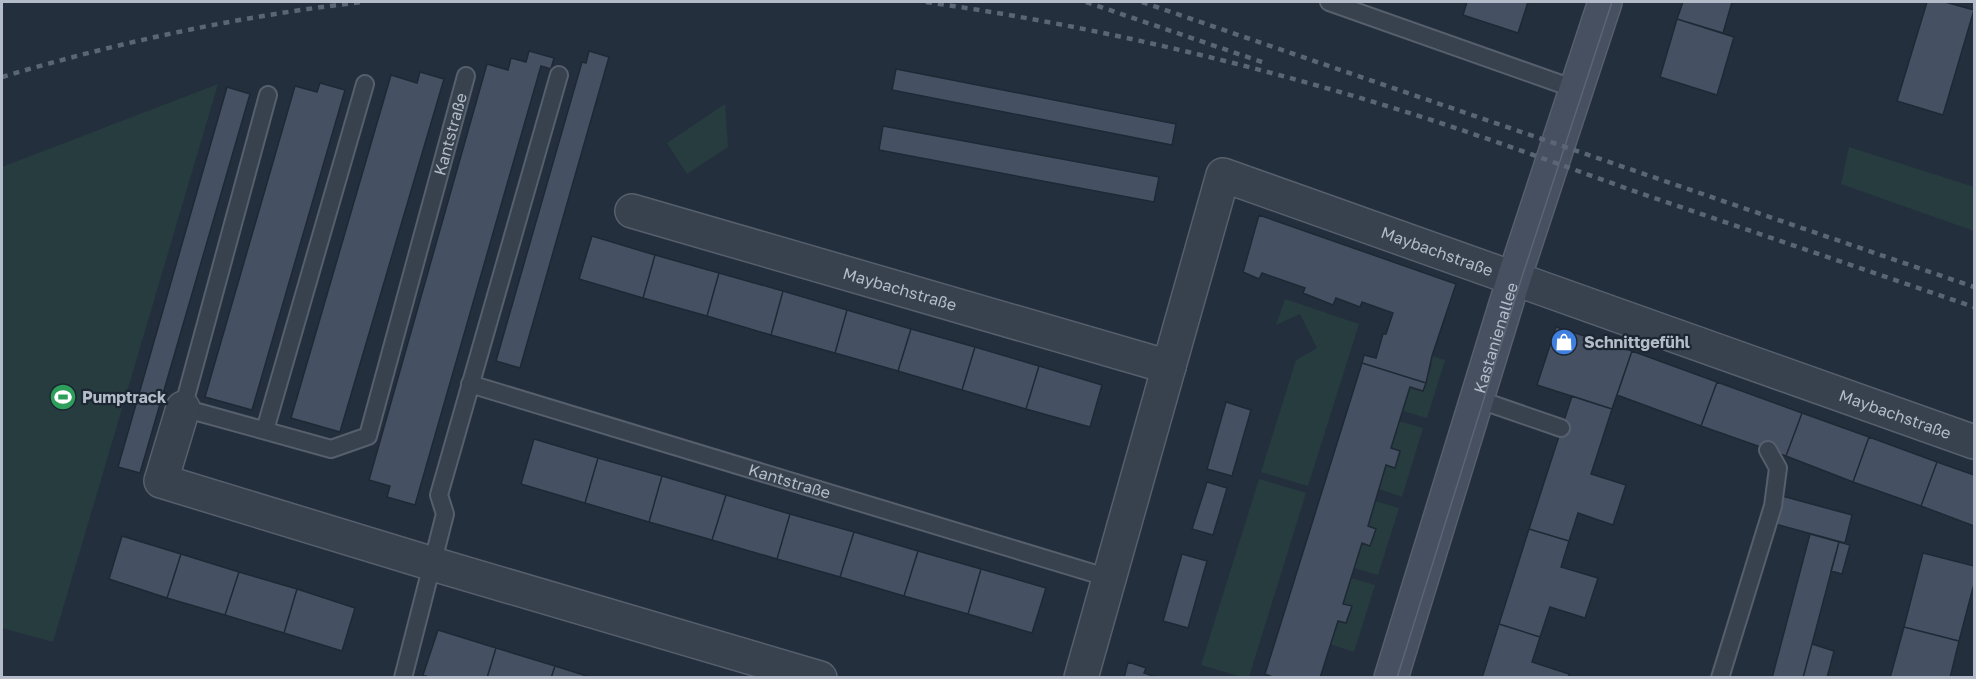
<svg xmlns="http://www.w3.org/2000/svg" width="1976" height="679" viewBox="0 0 1976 679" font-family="'Golos Text',sans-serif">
  <rect width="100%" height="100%" fill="#242f3e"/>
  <!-- green -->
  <path fill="#263c3f" d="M218 84 53 642 2 628V167Z
    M725 104 728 147 687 174 667 143Z
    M1849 147 1974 187V231L1841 184Z
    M1285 299 1359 324 1308 486 1261 472 1296 360 1317 348 1300 314 1276 325Z
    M1432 356 1445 360 1427 418 1403 411 1410 387 1423 390 1432 364 1430 363Z
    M1399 421 1423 428 1402 497 1379 489 1386 465 1400 451 1391 448Z
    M1259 479 1306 493 1249 677H1242L1201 665Z
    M1375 501 1399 508 1378 575 1354 568 1362 543 1370 545 1376 529 1368 526Z
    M1351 578 1375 585 1354 652 1330 644 1338 621 1346 623 1352 607 1343 604Z"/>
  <!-- building -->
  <path fill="#455162" stroke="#1f2835" stroke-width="1.5" d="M1467 2H1528L1518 33 1463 15Z
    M1683 2H1732L1723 33 1677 19Z
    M1927 2H1945L1974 10 1943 115 1897 101Z
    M1677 19 1734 37 1717 95 1660 77Z
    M529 51 554 58 551 69 541 66 415 505 387 497 390 486 369 480 487 64 508 70 511 58 526 62Z
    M589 51 609 57 520 368 496 361 582 62 586 63Z
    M896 69 1176 124 1172 145 892 90Z
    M420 72 444 79 340 432 291 418 391 75 417 83Z
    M320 83 345 90 252 410 205 397 295 86 317 92Z
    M227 87 250 94 140 473 118 467Z
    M883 126 1159 177 1154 202 879 150Z
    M1259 215 1456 284 1432 356 1426 383 1362 363 1364 355 1376 358 1383 334H1386L1393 313 1362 302 1360 307 1336 298 1333 305 1303 293 1305 288 1262 273 1259 279 1243 272Z
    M592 236 655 255 643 298 579 279Z
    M655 255 719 273 707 316 643 298Z
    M719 273 783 291 771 335 707 316Z
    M783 291 847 310 835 353 771 335Z
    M847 310 911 329 898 371 835 353Z
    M1556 327 1632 351 1612 409 1537 385Z
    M911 329 975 347 962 390 898 371Z
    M975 347 1039 366 1026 409 962 390Z
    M1632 351 1717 382 1701 426 1617 395Z
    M1362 363 1426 383 1423 391 1410 387 1391 448 1400 451 1395 468 1386 465 1368 526 1376 529 1370 546 1362 543 1343 604 1352 606 1346 623 1338 621 1320 678H1275L1265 674Z
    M1039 366 1102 385 1090 427 1026 409Z
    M1717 382 1802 413 1786 456 1701 426Z
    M1572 396 1612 409 1591 474 1626 485 1613 525 1578 513 1569 541 1529 529Z
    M1226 402 1251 410 1232 476 1207 469Z
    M1802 413 1869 437 1853 482 1786 456Z
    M1869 437 1937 462 1921 506 1853 482Z
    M534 439 598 458 585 503 521 484Z
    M598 458 662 476 649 522 585 503Z
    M1937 462 1974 475V526L1921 506Z
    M662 476 726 495 712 540 649 522Z
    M1207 482 1227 488 1213 535 1192 529Z
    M726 495 790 514 777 559 712 540Z
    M1782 496 1852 515 1845 543 1775 524Z
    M790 514 854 532 840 577 777 559Z
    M1529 529 1569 541 1561 567 1598 578 1585 618 1550 607 1540 637 1499 624Z
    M854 532 918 551 904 596 840 577Z
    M1810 534 1839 542 1803 678H1772Z
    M122 536 181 554 167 598 109 579Z
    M1839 542 1850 545 1842 574 1831 571Z
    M918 551 981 569 968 614 904 596Z
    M1923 553 1974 566V584L1959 641 1904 627Z
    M181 554 239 572 225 615 167 598Z
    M1182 554 1207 561 1188 628 1163 621Z
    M981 569 1046 588 1032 633 968 614Z
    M239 572 297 589 284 633 225 615Z
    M297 589 355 608 342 651 284 633Z
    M1499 624 1540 637 1532 662 1569 674 1568 678H1482Z
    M1904 627 1959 641 1950 678H1890Z
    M438 630 496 648 487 678H431L423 675Z
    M1812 644 1834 651 1827 678H1803Z
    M496 648 555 666 551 678H487Z
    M1128 662 1146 668 1144 673 1159 678H1124Z
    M555 666 593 678H551Z"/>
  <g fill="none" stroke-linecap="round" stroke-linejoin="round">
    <defs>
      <g id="lane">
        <path d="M1329 2 1575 89"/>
        <path id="s1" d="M268 95 183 408 331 449 368 436 466 76"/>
        <path id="s2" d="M470 384 1109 578"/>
        <path d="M1477 399 1561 428"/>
        <path d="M265 430 365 84"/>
        <path d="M403 678 445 514 439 495 559 75"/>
        <path d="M1720 678 1773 506 1778 468 1768 450"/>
      </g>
      <g id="street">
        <path id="s3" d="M632 211 1169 367"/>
        <path d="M183 408 161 481 433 564 820 678"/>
        <path id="s4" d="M1081 678 1223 175 1974 442"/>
      </g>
      <g id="secondary">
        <path id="s5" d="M1391 678 1514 278 1605 2"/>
      </g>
    </defs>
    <!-- lane casing -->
    <use href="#lane" stroke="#565f6c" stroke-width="20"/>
    <!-- street casing -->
    <use href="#street" stroke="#565f6c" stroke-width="36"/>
    <!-- secondary casing -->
    <use href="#secondary" stroke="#565f6c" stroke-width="36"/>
    <!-- lane -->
    <use href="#lane" stroke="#38414e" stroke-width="16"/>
    <!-- street -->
    <use href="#street" stroke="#38414e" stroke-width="33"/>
    <!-- secondary -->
    <use href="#secondary" stroke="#465061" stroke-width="33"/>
    <!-- tram -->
    <path stroke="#5a6575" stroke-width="1.5" d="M1397 678 1521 280 1612 2"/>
    <!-- rail -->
    <path stroke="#5a6575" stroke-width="4.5" stroke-dasharray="6 6" stroke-linecap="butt" d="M926 2C1082 24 1236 60 1387 106 1469 131 1550 161 1631 190 1745 229 1860 268 1974 307
      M1086 2 1265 63
      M1142 2 1974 287
      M2 77C119 42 240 16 362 2"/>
  </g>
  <!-- icons -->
  <defs>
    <symbol id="shop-disc" viewBox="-11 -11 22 22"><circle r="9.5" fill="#3f7fe0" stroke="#1d2633"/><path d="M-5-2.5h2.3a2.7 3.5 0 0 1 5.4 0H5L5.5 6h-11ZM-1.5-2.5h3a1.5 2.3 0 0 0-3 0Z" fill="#fff"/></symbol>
    <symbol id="stadium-disc" viewBox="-11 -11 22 22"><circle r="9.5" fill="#2e9e5b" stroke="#1d2633"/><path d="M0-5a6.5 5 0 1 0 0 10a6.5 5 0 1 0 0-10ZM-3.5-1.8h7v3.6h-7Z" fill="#fff"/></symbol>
  </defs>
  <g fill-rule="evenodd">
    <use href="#shop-disc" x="1549" y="327" width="30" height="30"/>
    <use href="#stadium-disc" x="48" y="382" width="30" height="30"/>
  </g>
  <g text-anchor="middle" stroke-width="4.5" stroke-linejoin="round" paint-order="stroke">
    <!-- street labels -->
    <g font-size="16" fill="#b4bcc9" stroke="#1d2633">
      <text dy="6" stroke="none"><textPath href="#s1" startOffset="830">Kantstraße</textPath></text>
      <text dy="6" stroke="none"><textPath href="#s4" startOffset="750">Maybachstraße</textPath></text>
      <text dy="6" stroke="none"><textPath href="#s3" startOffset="279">Maybachstraße</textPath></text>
      <text dy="6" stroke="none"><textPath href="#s5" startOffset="356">Kastanienallee</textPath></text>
      <text dy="6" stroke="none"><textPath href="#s4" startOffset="1236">Maybachstraße</textPath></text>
      <text dy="6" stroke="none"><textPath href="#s2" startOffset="334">Kantstraße</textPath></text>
    </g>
    <!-- poi labels -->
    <g font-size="16" font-weight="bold" fill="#b4bcc9" stroke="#1d2633" text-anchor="start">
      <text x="1584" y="348">Schnittgefühl</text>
      <text x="82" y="403">Pumptrack</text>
    </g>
  </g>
  <!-- border -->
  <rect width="1976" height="679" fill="none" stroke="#b4bcc9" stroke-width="6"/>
</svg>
